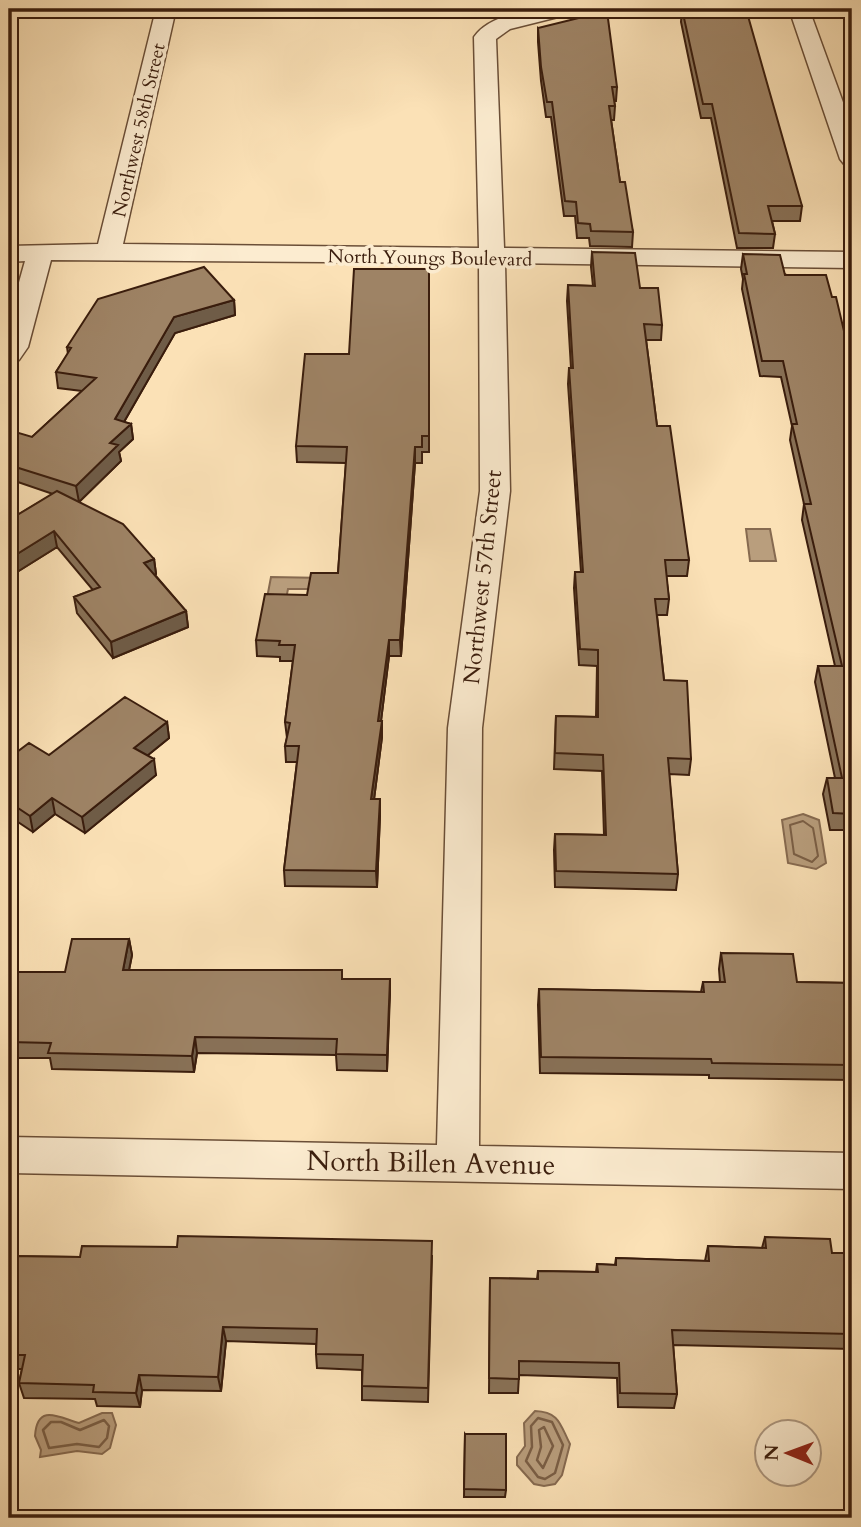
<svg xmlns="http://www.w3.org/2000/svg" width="861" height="1527" viewBox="0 0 861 1527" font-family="Cardo,serif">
  <rect width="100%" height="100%" fill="#fbe1b6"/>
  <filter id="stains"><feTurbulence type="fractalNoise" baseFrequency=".00286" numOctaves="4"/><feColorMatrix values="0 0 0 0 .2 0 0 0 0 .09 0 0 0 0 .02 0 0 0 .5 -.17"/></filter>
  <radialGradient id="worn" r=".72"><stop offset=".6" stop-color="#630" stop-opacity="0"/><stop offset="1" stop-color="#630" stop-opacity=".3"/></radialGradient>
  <!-- water -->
  <path fill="#b99e7d" stroke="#866a50" stroke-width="2" d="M746 529H770L776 561H750Z
    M271 577 325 578 311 589H288L286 599 267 598Z
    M803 814 819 820 826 863 816 869 788 863 782 820Z
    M535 1411C560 1412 560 1425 570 1444L562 1475 555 1484 544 1486 534 1484 517 1465V1457L525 1446 524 1423Z
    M102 1413H112L116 1425 110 1448 102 1454 77 1451 40 1457 41 1450 35 1436C37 1401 62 1419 79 1423Z"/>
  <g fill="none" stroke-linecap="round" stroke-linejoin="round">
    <!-- shore-far1 -->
    <path stroke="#7a5e45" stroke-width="2" d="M803 821 813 828 818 856 812 862 794 854 790 825Z"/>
    <!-- shore -->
    <path stroke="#7a5e45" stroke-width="2.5" d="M538 1418 552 1422 563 1445 555 1473 545 1479 538 1477 526 1461 532 1447 531 1426Z
      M104 1420 109 1426 107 1438 99 1447 77 1444 49 1448 43 1430 51 1422H61L80 1430Z
      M544 1427 553 1446 543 1468 537 1460 541 1447 539 1430Z"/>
    <defs>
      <path id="street" d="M156 9H176L123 244 479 248 474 37C494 9 547 9 577 9L574 13 510 29 496 39 504 248 852 252V268L505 263 510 491 482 728 479 1146 852 1153V1189L9 1173V1137L437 1145 448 728 480 491 479 263 51 260 28 347 19 360 9 362V318L25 261 9 262V246L98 244Z
        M789 9H809L852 127V166L844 164 840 159Z"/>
    </defs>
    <!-- street casing -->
    <use href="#street" stroke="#6a4e37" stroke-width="3"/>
    <!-- street -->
    <use href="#street" fill="#fcecd0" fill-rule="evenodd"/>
  </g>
  <!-- wall -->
  <path fill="#887157" stroke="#3a1d0d" stroke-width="2" d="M682 9 802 206 800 221H772L775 234 773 248H737L711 118H701L681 22Z
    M538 28 617 87 616 101H614L615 106 614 120H611L620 182 633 232 632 247 590 246 589 238H577L575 216H564L551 117H546L541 81 538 42Z
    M592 252 640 288 662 325 661 340H646L657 426 689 560 687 576H666L669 599 667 615H657L664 680 691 759 689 775 669 774 678 874 676 890 555 887 554 850 555 834 604 835 602 771 554 769 556 716 596 717 597 666 579 665 574 588 575 572H581L568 384 569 368H571L567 301 568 285 593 286 591 267Z
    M743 254 832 297 852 365V830H830L823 794 827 778H835L815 682 818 666H835L802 520 804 504 790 440 792 426 781 377 760 376 742 289 743 279 741 269Z
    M429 269V452H422V463H415L401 656H389L381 721 382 737 374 799 380 815 377 887 285 886 284 870 297 762H286L285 746 287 738 285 722 293 661H280V657L257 656 256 640 307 595 338 573 346 463 297 462 296 446 349 354Z
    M234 300 235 315 175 333 124 422 131 424 133 439 119 452 121 461 79 502 154 559 156 574 155 575 186 611 188 627 113 658 77 613 74 597 93 590 57 547 9 577V520L53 494 9 479V442L32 437 82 391 58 388 56 372 68 354 67 347Z
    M167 722 169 738 148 755 156 775 85 833 55 814 33 832 9 816V758L49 755Z
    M129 939 132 955 129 970 343 979H390L387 1071 337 1070 336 1055 197 1053 194 1072 52 1069 50 1058H9V972H65Z
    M721 953 797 982 852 983V1080L709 1078V1075L540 1073 538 1005 539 989 701 992 703 982H720L719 969Z
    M765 1237 832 1253H852V1349L673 1345 677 1394 674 1408 618 1407 617 1378 519 1375 518 1393H489L490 1278 537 1279 538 1271 596 1272 597 1264 615 1265 616 1258 705 1261 708 1246 762 1248Z
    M9 1256 80 1257 432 1256 428 1402 362 1400V1370L317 1368 316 1354V1344L226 1341 221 1391 142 1390 140 1407 97 1406 95 1399 24 1398 19 1383 22 1369H9Z
    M465 1434 506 1490 505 1497H464Z"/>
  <!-- shaded-wall -->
  <path fill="#6f5c47" stroke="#3a1d0d" stroke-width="2" d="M234 300 235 315 175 333 117 434 115 419 174 317Z
    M131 424 133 439 119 452 121 461 79 502 76 486 110 443Z
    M415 447V463L401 656 400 640Z
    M54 531 57 547 9 577V559Z
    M154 559 156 574 146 579 144 563Z
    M186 611 188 627 113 658 111 642Z
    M389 640V656L379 737 378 721Z
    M382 721V737L372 815 371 799Z
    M167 722 169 738 137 764 134 748Z
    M154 759 156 775 85 833 82 817Z
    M52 798 55 814 33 832 30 816Z
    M380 799V815L377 887 376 871Z
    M129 939 132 955 126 985 123 970Z
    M390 979V995L387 1071V1055Z
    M195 1037 197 1053 194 1072 192 1056Z
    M223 1327 226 1341 221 1391 218 1377Z
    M139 1375 142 1390 140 1407 136 1393Z"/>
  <!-- building -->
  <path fill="#9e8365" stroke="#3a1d0d" stroke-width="2" d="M682 9H746L802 206H768L775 234 739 233 712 104H703Z
    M607 11 617 87H612L615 106H609L620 182H625L633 232 591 231 590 224 578 223 576 202 565 201 552 102H547L541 67 538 28Z
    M592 252 635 253 640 288H658L662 325 644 324 657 426H670L689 560H665L669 599H655L664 680 687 681 691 759 668 758 678 874 556 871 555 834 606 835 603 755 555 753 556 716 598 717V650L580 649 575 572H583L569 368H573L568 285 595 286Z
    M743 254 780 255 785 275H826L832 297H836L852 365V814L833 813 827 778H842L818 666H842L804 504H811L792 424H797L783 361H762L744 274H747Z
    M204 267 234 300 174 317 115 419 131 424 110 443 118 445 76 486 9 465V442L19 433 32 437 96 378 56 372 71 348 67 347 98 299Z
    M354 269H429V436H422V447H415L400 640H389L378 721H382L371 799H380L376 871 284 870 299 746H285L290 723 285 722 295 645H279L280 641 256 640 265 594 307 595 311 573H338L347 447 296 446 305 354H349Z
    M57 491 123 524 154 559 144 563 186 611 111 642 74 597 100 587 54 531 9 559V520Z
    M125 697 167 722 134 748 154 759 82 817 52 798 30 816 9 802V758L29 743 49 755Z
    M72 939H129L123 970H342V979H390L387 1055 336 1054 337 1039 195 1037 192 1056 48 1053 51 1043 9 1042V972H65Z
    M721 953 793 954 797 982 852 983V1065L712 1063 711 1059 541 1057 539 989 704 992 703 982H725Z
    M178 1236 432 1241 428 1388 362 1386 363 1355 316 1354 317 1329 223 1327 218 1377 139 1375 136 1393 93 1392 94 1385 19 1383 25 1355H9V1256L80 1257 82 1246 177 1247Z
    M765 1237 830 1239 832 1253H852V1334L672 1330 677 1394 620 1393 619 1363 519 1361V1379L489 1378 490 1278 538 1279V1271L598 1272 597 1264 616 1265V1258L709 1261 708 1246 766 1248Z
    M465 1434H506V1490L464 1489Z"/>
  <g text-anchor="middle" stroke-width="7" stroke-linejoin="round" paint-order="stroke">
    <!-- far-street labels -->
    <g font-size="19" fill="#3a1d0d" stroke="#fcecd0">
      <text transform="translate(138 130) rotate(-77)" y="7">Northwest 58th Street</text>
      <text transform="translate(430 257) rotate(1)" y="7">North Youngs Boulevard</text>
    </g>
    <!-- street labels -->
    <g font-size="23" fill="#3a1d0d" stroke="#fcecd0">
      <text transform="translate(482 577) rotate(-84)" y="8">Northwest 57th Street</text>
    </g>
    <!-- near-street labels -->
    <g font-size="28" fill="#3a1d0d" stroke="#fcecd0">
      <text transform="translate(431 1162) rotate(1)" y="10">North Billen Avenue</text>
    </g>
  </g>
  <!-- margin -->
  <rect width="861" height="1527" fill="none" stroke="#fbe1b6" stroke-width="35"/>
  <rect x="10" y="10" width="840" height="1506" fill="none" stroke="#3a1d0d" stroke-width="3.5"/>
  <rect x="18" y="18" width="826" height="1492" fill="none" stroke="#3a1d0d" stroke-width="2"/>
  <!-- north arrow -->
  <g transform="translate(788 1453) rotate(271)"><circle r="33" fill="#fcecd0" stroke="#ae9982" stroke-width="2"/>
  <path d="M0-5L12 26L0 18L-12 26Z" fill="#8f2418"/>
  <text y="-10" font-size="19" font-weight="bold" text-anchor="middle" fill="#3a1d0d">N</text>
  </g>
  <rect width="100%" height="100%" filter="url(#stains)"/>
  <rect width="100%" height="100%" fill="url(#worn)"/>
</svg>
